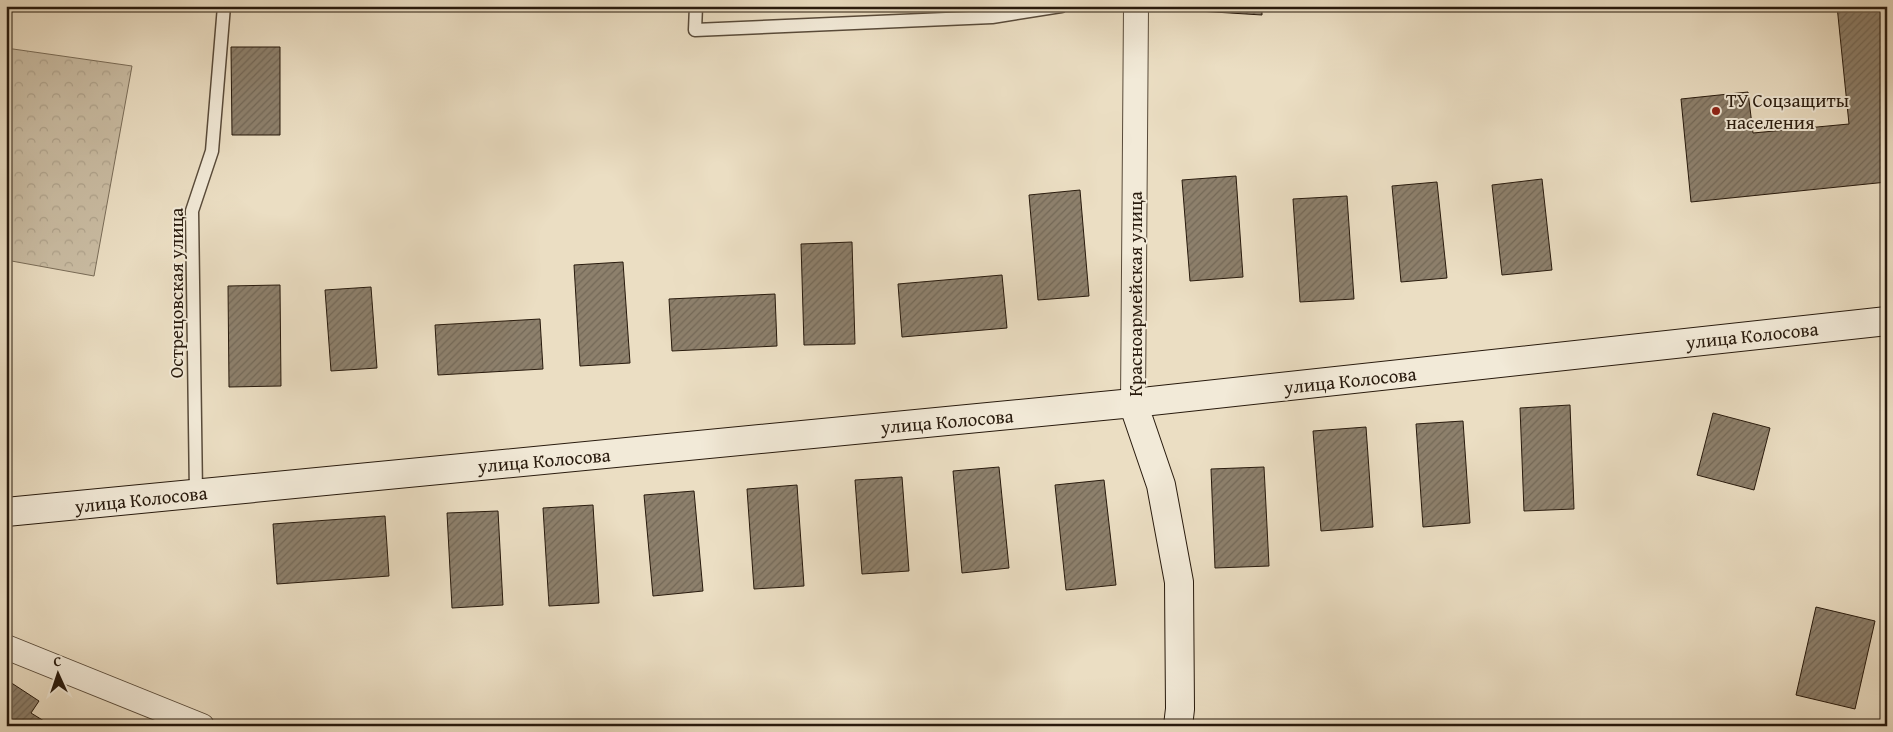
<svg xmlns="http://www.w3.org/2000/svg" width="1893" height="732" viewBox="0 0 1893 732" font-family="'Gentium Book Plus',serif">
  <defs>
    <pattern id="park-crowns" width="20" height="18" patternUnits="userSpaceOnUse" patternTransform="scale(1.25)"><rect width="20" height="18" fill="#cabda4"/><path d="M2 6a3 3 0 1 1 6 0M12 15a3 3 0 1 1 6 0" fill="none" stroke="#aea28c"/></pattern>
    <pattern id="building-hatch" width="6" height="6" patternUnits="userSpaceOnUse" patternTransform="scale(1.25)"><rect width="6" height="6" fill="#8d806c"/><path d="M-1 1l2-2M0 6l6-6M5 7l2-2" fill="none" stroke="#736857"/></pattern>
  </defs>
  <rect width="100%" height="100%" fill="#ebdec3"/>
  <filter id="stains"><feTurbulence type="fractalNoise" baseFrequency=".004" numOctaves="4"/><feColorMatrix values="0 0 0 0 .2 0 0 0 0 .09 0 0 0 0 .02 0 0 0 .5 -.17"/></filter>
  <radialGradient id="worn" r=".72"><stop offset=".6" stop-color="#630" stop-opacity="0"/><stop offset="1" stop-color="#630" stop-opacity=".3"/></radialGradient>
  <!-- park -->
  <path fill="url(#park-crowns)" stroke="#796c58" d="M6 48 132 66 94 276 6 260Z"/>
  <!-- building -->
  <path fill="url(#building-hatch)" stroke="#281a0d" d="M1198 6H1262V15L1198 11Z
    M1837 6H1887V182L1691 202 1681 99 1748 92 1753 133 1849 124Z
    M231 47H280V135H232Z
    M1236 176 1243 277 1190 281 1182 180Z
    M1542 179 1552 270 1502 275 1492 185Z
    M1437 182 1447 278 1401 282 1392 186Z
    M1080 190 1089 296 1038 300 1029 195Z
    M1347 196 1354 299 1300 302 1293 199Z
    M852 242 855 344 804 345 801 244Z
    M623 262 630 363 580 366 574 265Z
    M1002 275 1007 328 902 337 898 284Z
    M280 285 281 386 229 387 228 286Z
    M371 287 377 368 331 371 325 290Z
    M775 294 777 346 672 351 669 299Z
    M540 319 543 369 438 375 435 325Z
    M1570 405 1574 509 1524 511 1520 408Z
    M1713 413 1770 428 1754 490 1697 475Z
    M1463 421 1470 523 1423 527 1416 424Z
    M1366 427 1373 527 1321 531 1313 431Z
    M999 467 1009 568 962 573 953 471Z
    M1264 467 1269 566 1215 568 1211 469Z
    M902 477 909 571 862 574 855 480Z
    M1104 480 1116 585 1066 590 1055 485Z
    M797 485 804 586 754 589 747 489Z
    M694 491 703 591 653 596 644 495Z
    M593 505 599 603 549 606 543 508Z
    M498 511 503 605 452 608 447 513Z
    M385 516 389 576 277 584 273 524Z
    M1816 607 1875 621 1855 709 1796 695Z
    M10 682 39 701 31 713 44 721 41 726H6V689Z"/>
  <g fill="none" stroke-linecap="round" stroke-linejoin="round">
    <defs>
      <path id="lane" d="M696 6 695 30 992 17 1061 6
        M196 494 192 211 212 151 224 6"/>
      <path id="street" d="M1133 403 1136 6
        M6 647 202 726"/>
      <path id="secondary" d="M1133 403 1161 485 1179 582 1180 709 1178 726
        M6 512 1133 403 1887 321"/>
    </defs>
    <!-- lane casing -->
    <use href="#lane" stroke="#594b3a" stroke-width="15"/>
    <!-- street casing -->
    <use href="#street" stroke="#594b3a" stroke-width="26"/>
    <!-- secondary casing -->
    <use href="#secondary" stroke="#281a0d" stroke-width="30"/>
    <!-- lane -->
    <use href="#lane" stroke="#f2ead8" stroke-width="12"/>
    <!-- street -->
    <use href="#street" stroke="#f2ead8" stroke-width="24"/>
    <!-- secondary -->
    <use href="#secondary" stroke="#f2ead8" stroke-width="28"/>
  </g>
  <!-- markers -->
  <circle fill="#8f2418" stroke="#f2ead8" stroke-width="2" cx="1716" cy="111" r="5"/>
  <g text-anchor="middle" stroke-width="4" stroke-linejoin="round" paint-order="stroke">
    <!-- poi labels -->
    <g font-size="19" fill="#281a0d" stroke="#f2ead8" text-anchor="start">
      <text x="1726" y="107">ТУ Соцзащиты<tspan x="1726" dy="22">населения</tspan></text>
    </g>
    <!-- street labels -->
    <g font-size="19" fill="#281a0d" stroke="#f2ead8">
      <text transform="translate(176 293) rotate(-90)" y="7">Острецовская улица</text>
      <text transform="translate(1135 294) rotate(-90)" y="7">Красноармейская улица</text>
      <text transform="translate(1752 335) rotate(-6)" y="7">улица Колосова</text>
      <text transform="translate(1350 380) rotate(-6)" y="7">улица Колосова</text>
      <text transform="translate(947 421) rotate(-5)" y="7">улица Колосова</text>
      <text transform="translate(544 460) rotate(-5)" y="7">улица Колосова</text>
      <text transform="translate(141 499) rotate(-6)" y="7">улица Колосова</text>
    </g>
  </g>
  <!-- margin -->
  <rect width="1893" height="732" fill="none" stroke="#ebdec3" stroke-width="25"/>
  <rect x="8" y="8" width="1878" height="717" fill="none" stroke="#281a0d" stroke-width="2.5"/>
  <rect x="12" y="12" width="1868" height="707" fill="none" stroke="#281a0d"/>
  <!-- north arrow -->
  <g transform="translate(58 674) rotate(357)" stroke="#f2ead8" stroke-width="4" paint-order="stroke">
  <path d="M0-4L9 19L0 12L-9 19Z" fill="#281a0d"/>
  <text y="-8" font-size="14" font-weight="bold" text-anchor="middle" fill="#281a0d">С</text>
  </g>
  <rect width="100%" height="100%" filter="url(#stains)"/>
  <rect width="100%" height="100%" fill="url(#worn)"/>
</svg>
